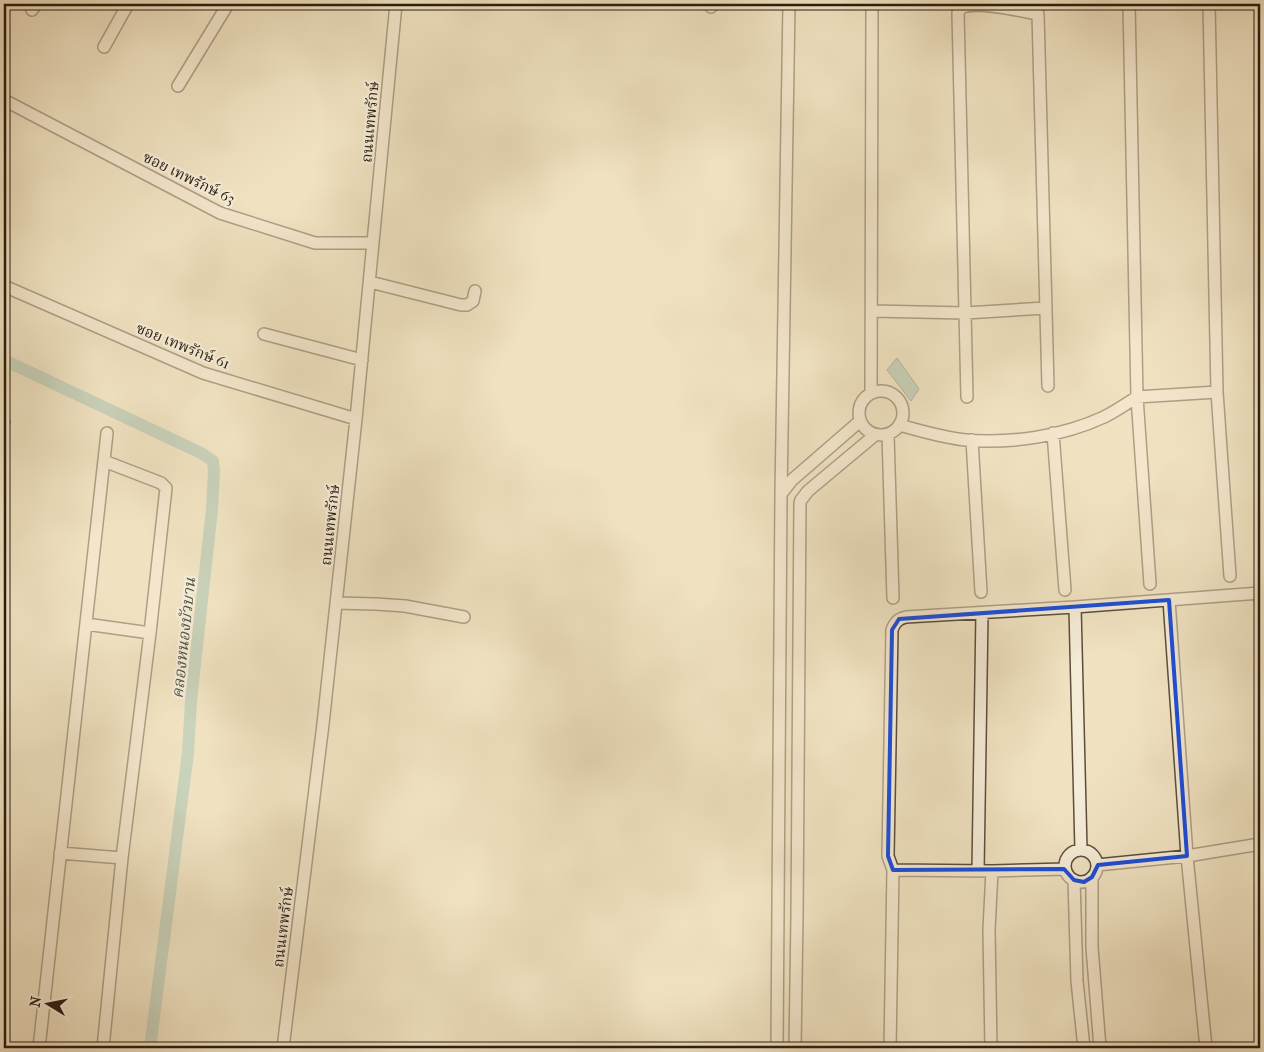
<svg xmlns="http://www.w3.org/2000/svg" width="1264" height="1052" viewBox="0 0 1264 1052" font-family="'IM FELL French Canon','Noto Serif Thai',serif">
  <rect width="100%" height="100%" fill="#f0e2c1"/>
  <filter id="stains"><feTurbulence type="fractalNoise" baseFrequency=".004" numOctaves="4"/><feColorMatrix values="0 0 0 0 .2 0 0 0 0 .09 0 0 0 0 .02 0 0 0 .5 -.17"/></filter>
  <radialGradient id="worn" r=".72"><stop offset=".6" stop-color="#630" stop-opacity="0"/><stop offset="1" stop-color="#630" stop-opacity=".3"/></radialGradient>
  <!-- water -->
  <path fill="#9abeb2" stroke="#6d7d71" d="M897 358 919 389 911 401 887 370Z"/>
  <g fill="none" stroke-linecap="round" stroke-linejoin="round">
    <!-- canal -->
    <path stroke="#9abeb2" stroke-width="12" d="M4 360 201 453 213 461 214 472 212 509 191 701 188 753 150 1048"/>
    <defs>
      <path id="lane" d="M4 433 7 422"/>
      <path id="street" d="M1209 4 1217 392 1230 576
        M711 7V4
        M32 10 36 4
        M104 47 128 4
        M178 86 228 4
        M4 100 220 213 315 243H373
        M370 282 461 305H467L473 301 475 291
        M4 286 203 373 356 419
        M872 311 966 313 1045 308
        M264 334 362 360
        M859 413a22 22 0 1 1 44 0a22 22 0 1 1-44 0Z
        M871 393 872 4
        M967 397 958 13 961 8C976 0 1020 11 1038 14L1048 386
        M899 425C922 431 944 438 966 440 1012 444 1063 436 1104 417 1116 411 1126 404 1137 397L1129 4
        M1053 433 1065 590
        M888 435 893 598
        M972 440 981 592
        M781 494 792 480 860 421
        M1150 584 1137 397 1217 392
        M1169 600 1187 856 1206 1048
        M336 603 376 604 405 606 464 617
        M1075 607 1260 593V599
        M86 624 150 633
        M1065 866a16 16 0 1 1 32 0a16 16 0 1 1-32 0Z
        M60 853 122 858
        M1097 865 1187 856 1260 844
        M893 870 888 856 892 630C895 622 898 619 906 617L1075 607 1081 850
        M978 871 982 613
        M1092 877V947L1100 1048
        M1074 880 1077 981 1084 1048
        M39 1048 107 433
        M103 1048 122 858 150 633 166 488 161 483 104 461
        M283 1048 323 724 356 419 396 4
        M777 1048 781 494 789 4
        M795 1048 797 916 800 503 801 500 808 491 875 435
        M890 1048 893 870 992 871 1065 869
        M991 1048 989 929 992 871"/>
    </defs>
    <!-- lane casing -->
    <use href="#lane" stroke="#5c4e3c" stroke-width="8"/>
    <!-- street casing -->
    <use href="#street" stroke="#5c4e3c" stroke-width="14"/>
    <!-- lane -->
    <use href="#lane" stroke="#f5ecd7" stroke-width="5.5"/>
    <!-- street -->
    <use href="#street" stroke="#f5ecd7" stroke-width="11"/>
  </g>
  <!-- marked area -->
  <path d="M0 0H1264V1052H0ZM1169 600 1187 856 1098 865 1092 877 1084 882 1074 880 1064 869 893 870 888 856 892 630 899 619Z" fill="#f0e2c1" fill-opacity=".55" fill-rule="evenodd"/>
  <path fill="none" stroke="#1d4ed8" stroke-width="4" stroke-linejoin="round" d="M1169 600 1187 856 1098 865 1092 877 1084 882 1074 880 1064 869 893 870 888 856 892 630 899 619Z"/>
  <g text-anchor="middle" stroke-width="4.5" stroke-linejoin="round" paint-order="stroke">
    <!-- street labels -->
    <g font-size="15" fill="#2a1c0f" stroke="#f5ecd7">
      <text transform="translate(370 122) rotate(-85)" y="5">ถนนเทพรักษ์</text>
      <text transform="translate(189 178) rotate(26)" y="5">ซอย เทพรักษ์ 63</text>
      <text transform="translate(183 346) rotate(22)" y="5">ซอย เทพรักษ์ 61</text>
      <text transform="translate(330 525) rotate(-84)" y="5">ถนนเทพรักษ์</text>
      <text transform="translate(283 927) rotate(-83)" y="5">ถนนเทพรักษ์</text>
    </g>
    <!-- water labels -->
    <g font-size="16" font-style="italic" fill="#515548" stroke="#f5ecd7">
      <text transform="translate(183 638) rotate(-84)" y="6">คลองหนองบัวบาน</text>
    </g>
  </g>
  <!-- margin -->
  <rect width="1264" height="1052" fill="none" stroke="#f0e2c1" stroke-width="20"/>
  <rect x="5" y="5" width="1254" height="1042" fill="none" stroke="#2a1c0f" stroke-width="2.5"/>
  <rect x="10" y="10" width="1244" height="1032" fill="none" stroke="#2a1c0f"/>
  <!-- north arrow -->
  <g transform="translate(48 1004) rotate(280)" stroke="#f5ecd7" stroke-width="4" paint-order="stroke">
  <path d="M0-4L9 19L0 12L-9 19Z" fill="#2a1c0f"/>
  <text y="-8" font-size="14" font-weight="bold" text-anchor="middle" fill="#2a1c0f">N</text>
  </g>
  <rect width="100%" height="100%" filter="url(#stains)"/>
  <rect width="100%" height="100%" fill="url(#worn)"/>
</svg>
